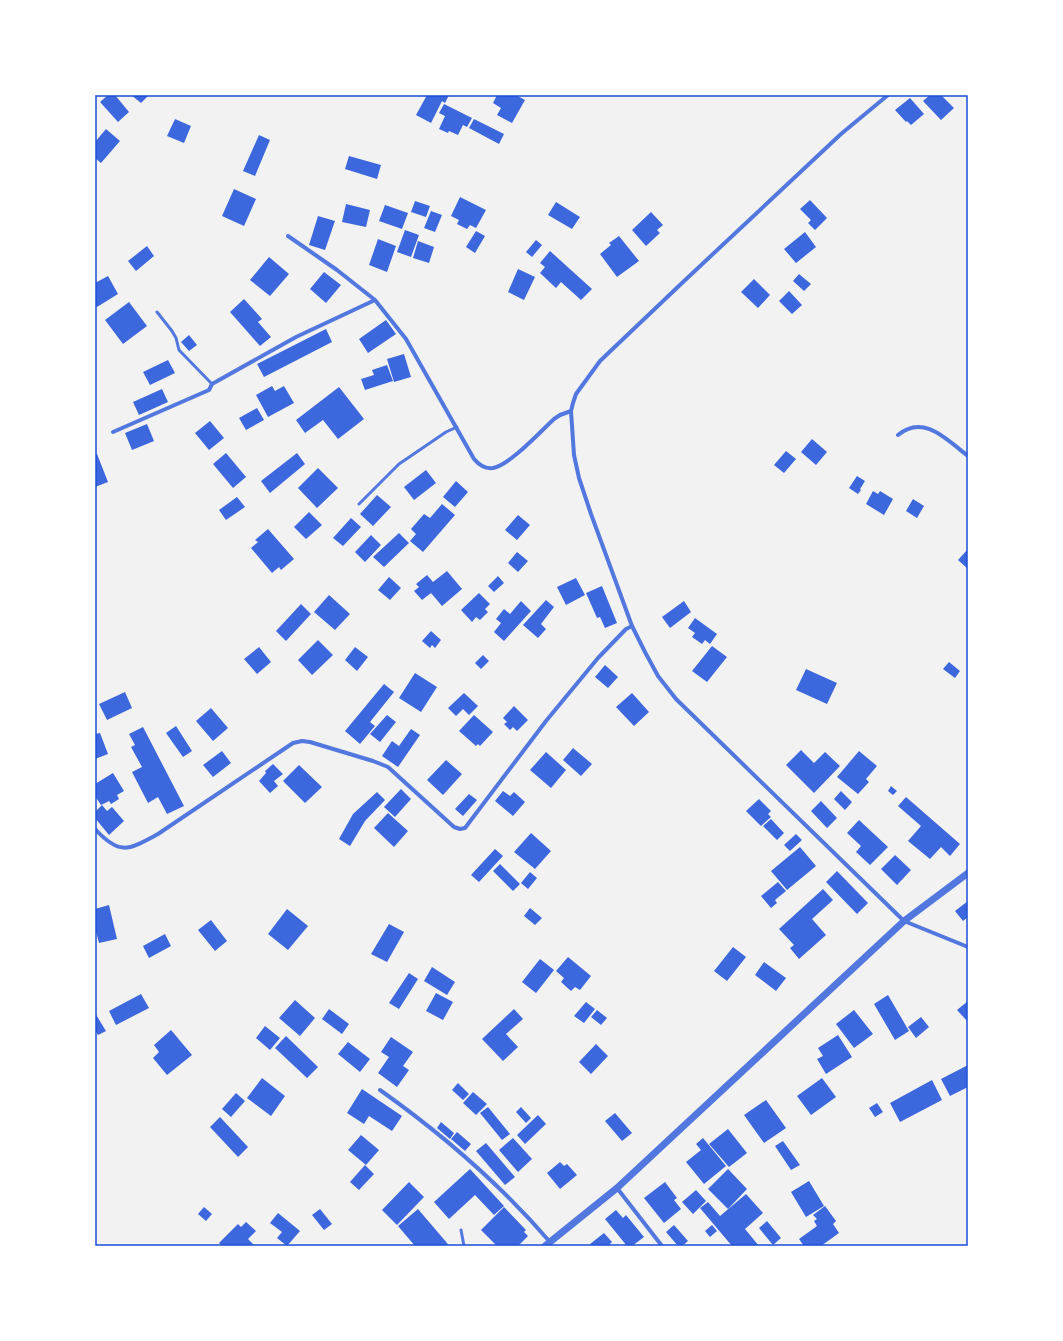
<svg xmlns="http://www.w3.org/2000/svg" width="1063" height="1341" viewBox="0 0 1063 1341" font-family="'DM Sans',sans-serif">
  <rect width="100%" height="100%" fill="#f2f2f2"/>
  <!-- building -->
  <path fill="#3d67dc" d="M108 95H115L129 112 118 122 100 102Z
    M131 95H149L141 103Z
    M427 95H449L445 103 442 101 431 123 416 115Z
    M497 95H516L525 100 512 123 497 115 501 108 493 103Z
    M930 95H941L954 108 941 120 923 101Z
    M910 98 924 114 911 125 907 121 906 122 895 110Z
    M444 104 472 118 467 127 463 125 458 135 449 131 448 133 439 129 445 116 439 113Z
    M175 119 191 126 184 143 167 136Z
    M474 119 504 134 499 144 469 128Z
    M106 129 120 141 101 163 95 158V142Z
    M259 135 270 140 255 176 243 171Z
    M349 156 381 165 377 179 345 169Z
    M234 189 256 199 244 226 222 216Z
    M460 197 486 210 476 228 470 225 467 229 457 224 459 220 451 216Z
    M810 200 827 218 815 230 808 223 811 220 800 209Z
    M415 201 430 206 426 217 411 212Z
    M556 202 580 217 572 229 548 215Z
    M346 204 370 210 366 227 342 222Z
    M385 205 408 213 402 229 379 221Z
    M431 211 442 215 435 232 424 228Z
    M651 212 663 225 657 230 660 233 646 246 632 230Z
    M318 216 335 221 325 250 309 245Z
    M405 230 419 235 411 257 397 252Z
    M476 231 485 236 475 253 466 247Z
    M805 232 816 247 796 263 784 249Z
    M619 236 639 261 617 277 600 254 611 245 609 243Z
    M378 239 396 246 387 272 369 265Z
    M536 240 542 245 532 257 526 252Z
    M418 241 434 247 429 263 413 258Z
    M147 246 154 256 136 271 128 261Z
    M550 251 592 289 581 300 561 282 556 288 540 273 545 267 540 263Z
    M269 257 289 274 270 296 250 280Z
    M518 269 535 277 524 300 508 292Z
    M324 272 341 285 326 303 310 289Z
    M799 274 811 284 804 291 793 281Z
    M108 276 118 294 97 307 95 304V283Z
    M754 279 770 295 758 308 741 292Z
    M789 291 802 305 792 314 779 301Z
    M244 299 262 319 258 322 271 337 260 346 230 312Z
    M129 302 147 326 123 344 105 320Z
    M386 320 396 334 368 353 359 339Z
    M326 329 332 342 264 377 257 364Z
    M189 335 197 345 189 351 181 342Z
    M404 354 411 377 394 382 387 359Z
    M168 360 175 373 150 385 143 372Z
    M387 365 393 381 365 390 361 379 374 375 372 370Z
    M272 386 275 391 284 386 294 403 268 417 256 395Z
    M339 387 364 419 338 439 323 420 305 433 296 420Z
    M162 389 168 402 139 415 133 402Z
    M257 408 264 420 246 430 239 418Z
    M210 421 224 438 209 450 195 433Z
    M147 424 154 441 132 450 125 433Z
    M812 439 827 452 816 465 801 452Z
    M786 451 796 459 784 473 774 465Z
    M226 453 246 477 233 488 213 464Z
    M297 453 305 464 270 493 261 481Z
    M95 454H97L108 482 95 487Z
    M318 468 338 488 317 508 298 488Z
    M426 470 436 483 414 500 404 487Z
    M857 476 865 481 860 489 861 490 858 494 849 488Z
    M456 481 468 492 455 507 443 497Z
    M873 491 878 494 880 491 893 499 884 515 866 504Z
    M377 495 391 507 373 526 360 514Z
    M237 497 245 507 226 520 219 510Z
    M913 499 924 506 917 518 906 511Z
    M442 504 455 515 423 552 410 541 416 534 411 529 424 514 430 518Z
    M309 512 322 525 306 539 294 527Z
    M518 515 530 525 517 540 505 530Z
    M351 518 361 527 343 546 333 538Z
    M268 529 294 559 281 570 279 567 272 573 251 548 258 542 255 540Z
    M399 533 409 543 384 567 373 557Z
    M371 535 381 545 365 562 355 552Z
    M968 549V569L958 560Z
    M517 552 528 561 518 572 508 563Z
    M447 571 462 589 442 606 431 593 422 600 414 591 419 587 416 584 427 575 433 582Z
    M498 576 504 583 494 592 488 586Z
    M389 577 401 588 390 600 378 590Z
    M576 578 585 595 566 605 557 587Z
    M602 586 617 623 605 628 600 617 597 618 586 593Z
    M479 593 490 604 485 609 488 612 480 620 476 617 472 622 461 610Z
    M329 595 350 614 335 630 314 612Z
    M546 600 554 607 541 624 546 629 538 638 523 625Z
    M521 601 531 611 504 641 494 632 501 623 496 619 504 609 510 614Z
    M684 601 691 612 670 628 662 617Z
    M301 604 311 614 286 641 276 631Z
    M695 618 717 634 710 644 705 640 702 644 692 637 695 633 688 628Z
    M431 631 441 640 435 648 432 645 430 648 422 641Z
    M318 640 333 655 312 675 298 660Z
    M712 646 727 657 707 682 692 671Z
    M259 647 271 662 257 674 244 659Z
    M355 647 368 657 357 671 345 660Z
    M483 655 489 661 481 669 475 663Z
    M949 662 960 671 955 678 943 669Z
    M605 665 618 677 608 688 595 677Z
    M806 669 837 683 827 704 796 690Z
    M415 673 437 687 421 712 399 698Z
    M384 684 394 692 370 722 375 726 360 744 345 731Z
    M125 692 132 708 107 720 99 704Z
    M464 693 478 706 469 715 463 709 456 716 448 708Z
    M632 693 649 712 634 726 616 707Z
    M514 706 528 720 517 731 513 727 510 730 504 724 507 722 503 718Z
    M211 708 228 728 213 741 196 721Z
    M387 715 396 722 380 742 370 734Z
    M474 715 493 732 480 746 478 744 476 746 459 731Z
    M176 726 192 751 183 757 166 733Z
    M143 727 184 806 167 814 158 797 148 803 132 772 142 767 131 747 135 745 129 734Z
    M411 729 420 735 398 767 382 756 392 741 399 746Z
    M100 733 108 754 95 759V734Z
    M573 748 592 764 581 776 563 760Z
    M801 750 814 763 825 752 840 766 814 793 786 765Z
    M222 751 231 763 213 777 203 765Z
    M859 751 877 766 866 779 869 782 858 794 837 777Z
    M546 752 566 770 551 788 530 770Z
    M446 760 462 774 443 795 427 780Z
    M273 764 283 774 274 781 278 786 270 793 259 781 266 773 265 771Z
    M299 765 322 787 305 803 283 781Z
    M113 773 124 791 117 795 119 799 111 804 109 801 101 805 95 796V784Z
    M891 786 897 791 893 795 888 791Z
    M401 789 411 799 395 817 384 807Z
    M503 791 510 796 514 792 525 802 513 816 495 801Z
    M841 791 852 802 845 810 834 799Z
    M377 792 385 800 365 821 350 846 339 839 353 814Z
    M469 794 477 800 463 816 455 809Z
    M906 797 960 844 950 856 941 847 930 859 908 841 921 826 898 806Z
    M759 799 771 811 768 814 771 817 761 826 746 811Z
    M821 801 837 818 827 828 811 811Z
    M102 805 107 811 112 807 124 821 109 835 95 818V812Z
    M388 813 408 831 394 847 374 828Z
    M771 819 784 833 777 840 763 826Z
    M859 820 888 847 870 865 856 852 861 846 847 833Z
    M531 833 551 851 535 869 514 852Z
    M796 834 802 840 790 851 784 845Z
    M800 847 816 866 787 890 771 871Z
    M495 849 503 856 479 882 471 875Z
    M895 855 911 870 897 885 881 869Z
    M500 864 520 884 513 891 493 871Z
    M837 871 868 903 857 914 826 882Z
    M530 872 537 878 528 889 521 883Z
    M778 882 786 891 775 900 777 903 771 908 761 896Z
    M823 889 833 900 812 919 826 935 799 959 790 948 794 945 779 929Z
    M968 901V917L963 921 955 911Z
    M109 905 117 939 99 943 95 928V909Z
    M530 908 542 918 535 925 524 916Z
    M287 909 308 926 288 950 268 934Z
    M211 920 227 941 215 951 198 930Z
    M389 924 404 932 387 962 371 954Z
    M165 934 171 946 149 958 143 946Z
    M733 947 746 957 727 981 714 971Z
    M568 957 591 976 580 990 575 987 571 991 561 982 564 978 556 971Z
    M540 959 554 970 536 993 522 982Z
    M764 962 786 978 776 991 755 975Z
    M432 967 455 982 447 995 424 981Z
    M409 973 418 979 399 1009 389 1003Z
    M436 993 453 1002 443 1020 426 1011Z
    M141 994 149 1008 116 1025 109 1011Z
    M888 995 909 1031 895 1040 874 1004Z
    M295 1000 315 1018 300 1036 279 1018Z
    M968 1001V1022L957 1010Z
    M586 1002 595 1009 584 1023 574 1016Z
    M329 1009 349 1024 342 1034 322 1019Z
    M514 1009 523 1019 506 1034 518 1047 503 1061 482 1039Z
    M597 1010 607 1018 601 1025 591 1017Z
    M854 1010 873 1034 854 1048 836 1024Z
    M95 1013 106 1031 98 1035 95 1030Z
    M921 1017 929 1027 916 1038 908 1027Z
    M265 1026 280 1038 270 1050 256 1038Z
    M171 1030 192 1055 167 1075 153 1058 159 1052 154 1045Z
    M838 1035 852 1057 826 1074 817 1059 823 1056 818 1048Z
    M286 1036 318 1067 307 1078 275 1048Z
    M391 1037 413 1052 403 1066 409 1070 397 1087 378 1073 389 1057 381 1052Z
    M348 1042 370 1059 360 1072 338 1054Z
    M596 1044 608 1056 591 1074 579 1062Z
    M968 1065V1087L950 1096 941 1079Z
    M262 1078 285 1096 271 1116 247 1098Z
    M822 1078 836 1097 811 1115 797 1096Z
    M932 1080 942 1100 900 1122 890 1103Z
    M458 1083 469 1094 463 1100 452 1090Z
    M362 1089 402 1116 392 1131 369 1116 364 1124 347 1113Z
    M473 1092 487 1104 476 1115 463 1103Z
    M236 1093 245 1101 231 1117 222 1109Z
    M766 1100 786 1128 764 1143 744 1115Z
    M877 1103 883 1112 875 1117 869 1108Z
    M488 1107 510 1134 502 1140 480 1113Z
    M521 1107 531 1118 526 1123 516 1112Z
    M615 1113 632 1133 622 1141 605 1121Z
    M538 1115 546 1124 525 1144 517 1135Z
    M220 1117 248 1147 238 1157 210 1127Z
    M441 1122 454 1133 450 1139 437 1128Z
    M728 1129 747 1153 729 1167 709 1144Z
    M457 1132 471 1144 465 1151 451 1139Z
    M361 1135 379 1150 366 1165 348 1150Z
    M513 1138 532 1159 518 1172 499 1150Z
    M703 1138 726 1166 704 1184 686 1162 701 1150 696 1144Z
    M783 1141 800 1165 791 1170 775 1146Z
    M486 1143 515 1177 505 1185 476 1151Z
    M560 1162 564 1166 567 1164 577 1175 560 1189 547 1173Z
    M365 1165 374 1174 359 1190 350 1182Z
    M470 1169 504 1206 494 1215 475 1195 449 1219 434 1202Z
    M728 1169 747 1189 728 1209 708 1189Z
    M809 1181 824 1206 806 1217 791 1192Z
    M409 1182 424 1197 397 1225 382 1210Z
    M665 1182 677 1198 674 1200 681 1209 664 1223 644 1198Z
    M696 1190 706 1201 693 1214 682 1202Z
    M746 1194 763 1213 745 1229 759 1246H732L700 1208 708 1202 720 1216Z
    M825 1206 836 1221 833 1224 839 1233 821 1246H804L799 1239 817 1226 814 1221 817 1219 813 1215Z
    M204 1207 212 1214 206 1221 198 1214Z
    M504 1207 526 1230 524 1232 528 1236 518 1246H497L481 1230Z
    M320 1209 332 1224 324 1230 312 1215Z
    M418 1209 447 1243 449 1246H415L398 1226Z
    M616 1210 623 1218 626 1215 644 1237 632 1246H627L605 1219Z
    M278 1213 300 1231 287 1246 277 1238 282 1232 270 1223Z
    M767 1221 781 1238 773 1245 759 1228Z
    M246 1222 256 1231 248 1239 254 1245V1246H222L219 1243 238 1224 241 1227Z
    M674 1225 688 1241 682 1246H678L666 1232Z
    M712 1225 717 1231 710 1237 705 1231Z
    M604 1233 612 1242 608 1246H592L590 1244Z"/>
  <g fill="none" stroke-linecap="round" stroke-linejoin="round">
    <!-- service -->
    <path stroke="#5277de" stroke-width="3" d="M157 312 172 331 176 338 179 350 212 384
      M359 504 399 464 446 432 457 427
      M461 1230 464 1246"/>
    <!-- minor -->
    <path stroke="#5277de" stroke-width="4" d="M888 95 841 134 682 283 600 361 576 394 573 403 571 411 574 455 579 478 591 514 632 626 645 652 658 676 676 699 904 921 968 947
      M288 236 337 270 375 300 406 339 474 459C479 465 485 469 493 468 510 465 541 431 554 419L560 415 571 411
      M113 432 209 390 212 384 296 337 375 300
      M898 435C924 413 948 441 968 456
      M95 829C120 856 128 850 158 834L293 743 302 741 310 742 373 761 388 767 454 827 460 829 465 828 546 721 598 658 626 629 632 626
      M380 1090C442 1134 500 1184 550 1242
      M617 1188 662 1246"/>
    <!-- tertiary -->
    <path stroke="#5277de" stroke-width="7" d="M545 1246 617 1188 904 921 968 873"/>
  </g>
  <!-- border -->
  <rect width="1063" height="1341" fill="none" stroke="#ffffff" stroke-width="192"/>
  <rect x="96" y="96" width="871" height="1149" fill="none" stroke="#1d4ed8" stroke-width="1.5"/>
</svg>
